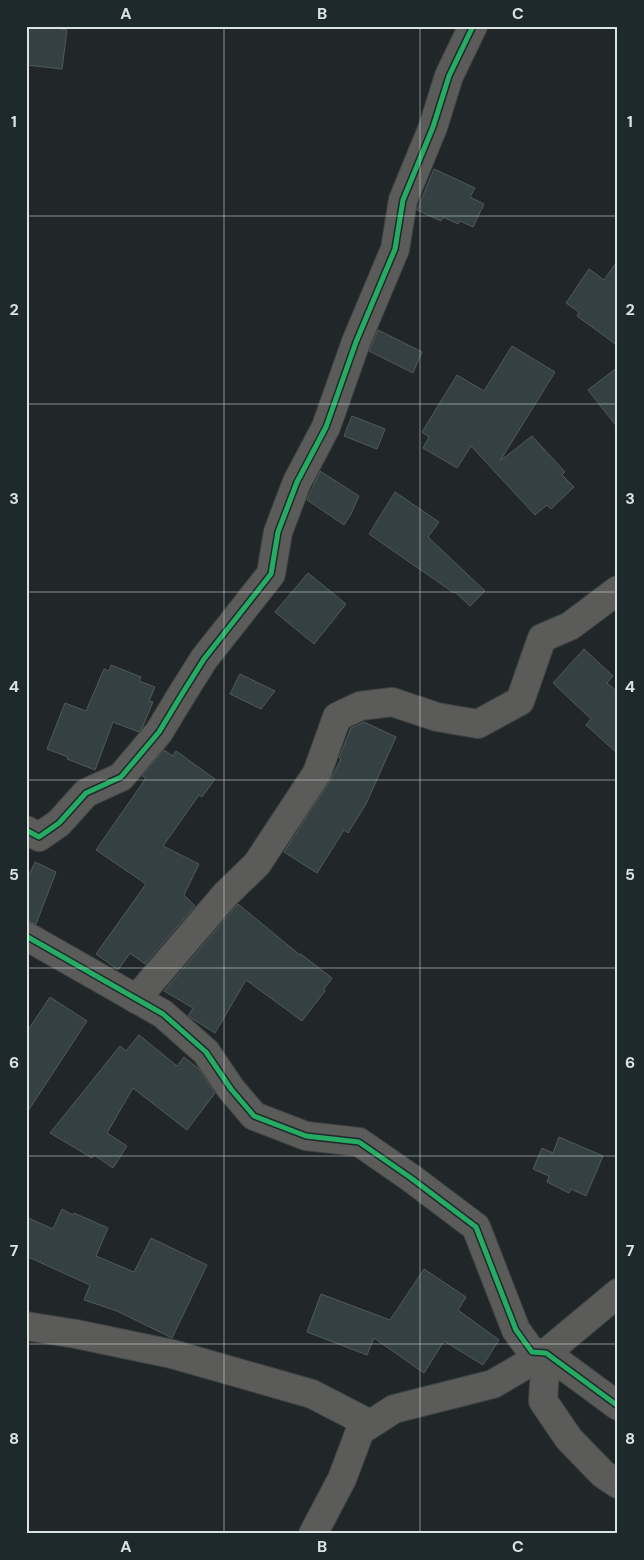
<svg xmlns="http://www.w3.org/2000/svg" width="644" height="1560" viewBox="0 0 644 1560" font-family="'DM Sans',sans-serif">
  <rect width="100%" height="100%" fill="#212728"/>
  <!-- building -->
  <path fill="#344042" stroke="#54585a" d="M26 26H42L67 30 62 69 26 65Z
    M434 169 475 188 470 197 484 204 473 227 460 221 458 224 443 217 441 221 417 210Z
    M618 260V346L577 316 579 312 566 303 589 269 604 280Z
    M378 330 422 352 413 373 369 351Z
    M512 346 555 372 500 461 532 436 565 472 562 475 574 487 551 509 547 505 535 515 471 446 457 468 423 448 429 437 422 432 457 375 484 391Z
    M618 367V428L588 390Z
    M352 416 385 429 377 449 344 436Z
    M320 471 359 496 351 514 344 525 307 500Z
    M395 492 439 522 428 537 485 591 470 606 455 592 454 593 369 534Z
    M308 573 346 604 314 644 275 612Z
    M584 649 613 676 607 683 618 692V754L586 725 591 719 553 683Z
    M111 665 141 677 139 681 155 687 149 701 153 702 142 728 139 732 113 722 95 770 67 759 68 757 47 749 65 703 86 711 104 669 109 671Z
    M240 674 275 691 261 709 230 694Z
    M364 722 396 737 366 804 348 833 344 830 317 873 284 852 330 781 341 759 339 758 351 728Z
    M164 750 173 756 176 751 215 779 202 797 199 795 163 846 199 864 184 895 195 906 145 964 130 953 118 970 96 954 146 884 96 850 146 778 142 776Z
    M35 862 56 872 36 924 26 920V882Z
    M238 904 300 955 301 954 332 978 324 989 325 991 302 1021 246 980 215 1033 188 1016 193 1008 164 991Z
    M50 997 87 1021 26 1114V1033Z
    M139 1035 177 1066 184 1057 199 1069 215 1093 187 1130 133 1088 107 1133 127 1146 113 1168 94 1155 92 1158 50 1133 120 1046 126 1051Z
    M559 1137 603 1156 586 1196 571 1189 569 1193 547 1182 549 1176 533 1169 542 1148 553 1153Z
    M62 1209 73 1215 74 1213 108 1228 96 1256 134 1272 151 1238 207 1265 172 1338 117 1311 84 1300 90 1285 26 1256V1217L53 1229Z
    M424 1269 466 1297 458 1310 499 1340 483 1365 444 1341 424 1373 374 1338 367 1355 307 1332 321 1294 390 1320Z"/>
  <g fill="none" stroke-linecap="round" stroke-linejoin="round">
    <defs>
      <path id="minor" d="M26 830 39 837 59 823 86 793 121 777 159 732 182 694 204 659 271 574 278 532 297 482 326 427 356 342 395 249 403 200 433 127 449 76 473 26
        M26 936 163 1014 206 1052 231 1089 254 1116 306 1136 359 1142 411 1178 476 1227 516 1330 532 1352 546 1353 618 1406
        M136 999 226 894 257 864 317 773 337 717 360 706 392 702 437 717 478 724 520 701 542 638 570 626 618 590
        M618 1293 546 1353 543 1401 569 1439 603 1474 618 1484
        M26 1326 76 1334 172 1354 312 1394 370 1424
        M313 1534 342 1479 360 1431 394 1409 493 1384 546 1353"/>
    </defs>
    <!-- minor casing -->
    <use href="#minor" stroke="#404445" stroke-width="30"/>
    <!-- minor -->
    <use href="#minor" stroke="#5b5b5a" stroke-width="28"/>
    <defs>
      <path id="cycleway" d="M26 830 39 837 59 823 86 793 121 777 159 732 182 694 204 659 271 574 278 532 297 482 326 427 356 342 395 249 403 200 433 127 449 76 473 26
        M26 936 163 1014 206 1052 231 1089 254 1116 306 1136 359 1142 411 1178 476 1227 516 1330 532 1352 546 1353 618 1406"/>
    </defs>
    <!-- cycleway casing -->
    <use href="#cycleway" stroke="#1e292b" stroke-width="8"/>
    <!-- cycleway -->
    <use href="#cycleway" stroke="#26ab63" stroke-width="5"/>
  </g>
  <!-- grid -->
  <path fill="none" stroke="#dbe2e3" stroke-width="1" stroke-opacity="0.55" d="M224 26V1534M420 26V1534M26 216H618M26 404H618M26 592H618M26 780H618M26 968H618M26 1156H618M26 1344H618"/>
  <!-- border -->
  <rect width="644" height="1560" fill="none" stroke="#1e292b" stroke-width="55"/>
  <rect x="28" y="28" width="588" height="1504" fill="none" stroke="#dbe2e3" stroke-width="2"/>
  <g font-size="16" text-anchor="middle" font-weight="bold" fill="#dbe2e3">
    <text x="126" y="19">A</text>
    <text x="322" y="19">B</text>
    <text x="518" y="19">C</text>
    <text x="14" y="127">1</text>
    <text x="630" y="127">1</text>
    <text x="14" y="315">2</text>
    <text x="630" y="315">2</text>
    <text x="14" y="504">3</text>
    <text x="630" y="504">3</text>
    <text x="14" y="692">4</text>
    <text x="630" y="692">4</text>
    <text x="14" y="880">5</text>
    <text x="630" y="880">5</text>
    <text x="14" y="1068">6</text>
    <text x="630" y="1068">6</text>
    <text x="14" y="1256">7</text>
    <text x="630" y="1256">7</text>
    <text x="14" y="1444">8</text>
    <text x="630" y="1444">8</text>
    <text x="126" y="1552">A</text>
    <text x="322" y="1552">B</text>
    <text x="518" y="1552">C</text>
  </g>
</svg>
